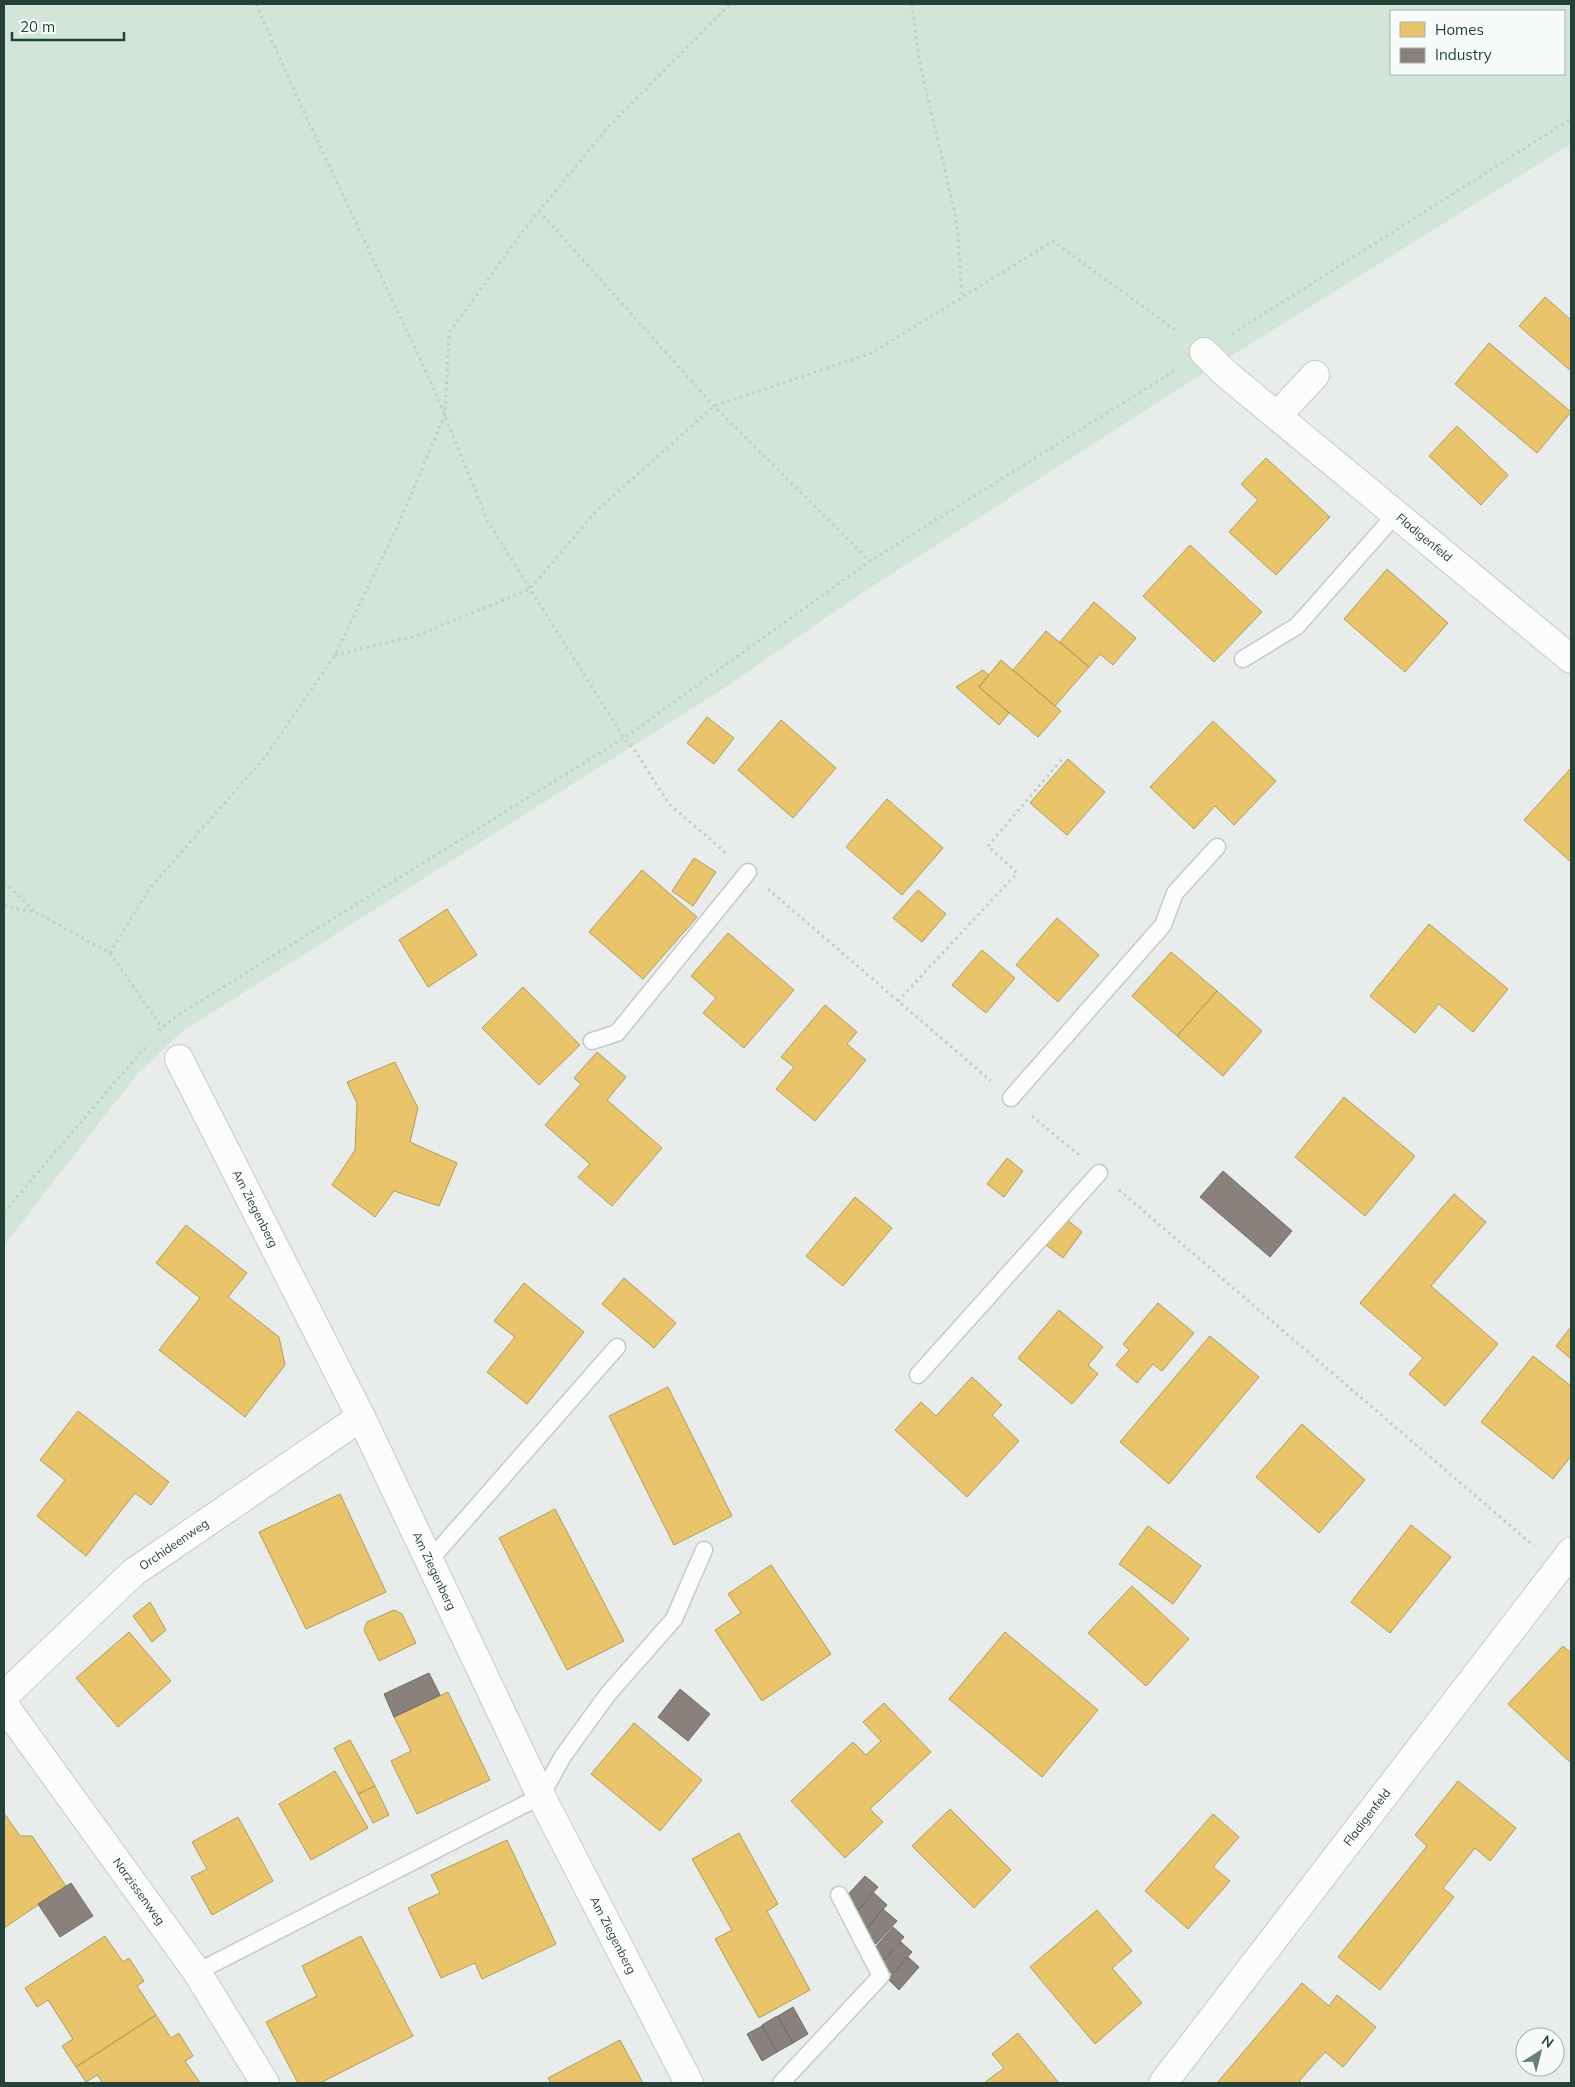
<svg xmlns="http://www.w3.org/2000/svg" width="1575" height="2087" viewBox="0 0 1575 2087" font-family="Mulish,sans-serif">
  <rect width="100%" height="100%" fill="#e8edeb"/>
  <!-- green -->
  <path fill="#d1e6d8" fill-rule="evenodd" d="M4 4H1571V144L1194 379 862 593 726 687 183 1031 139 1072 4 1245ZM1391 11H1564V74H1391Z"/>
  <!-- homes -->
  <path fill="#e9c46a" stroke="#ae9d5c" d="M1545 297 1571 320V371L1519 326Z
    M1489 343 1571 412 1537 453 1455 384Z
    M1457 426 1508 475 1481 505 1429 456Z
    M1266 458 1330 517 1276 575 1229 532 1258 500 1241 484Z
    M1190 545 1262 612 1214 662 1143 596Z
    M1387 569 1448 623 1405 672 1344 619Z
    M1094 602 1136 638 1113 665 1100 654 1089 667 1060 642Z
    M1046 631 1089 667 1055 706 1013 670Z
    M1001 660 1061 711 1038 737 979 687Z
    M983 670 989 675 979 687 1009 713 999 725 956 687Z
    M707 717 734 738 714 764 687 743Z
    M781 720 836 768 793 818 738 770Z
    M1213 721 1276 781 1234 825 1215 806 1194 829 1150 787Z
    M1068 759 1105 792 1067 835 1030 803Z
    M1571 768V862L1524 820Z
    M887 799 943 848 902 895 846 847Z
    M694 858 716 872 693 906 672 891Z
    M642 870 697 917 643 979 589 932Z
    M918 890 946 914 922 942 893 918Z
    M447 909 477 955 428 987 399 940Z
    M1057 918 1099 955 1058 1002 1016 965Z
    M1429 924 1508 989 1473 1032 1439 1004 1415 1033 1370 996Z
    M728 933 794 990 744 1048 703 1013 716 998 691 976Z
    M982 950 1015 978 986 1013 952 985Z
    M1171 952 1217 991 1177 1036 1132 996Z
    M523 987 580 1045 539 1085 482 1028Z
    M1217 991 1262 1031 1223 1076 1177 1036Z
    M825 1005 857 1032 847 1044 866 1060 815 1121 776 1089 794 1067 781 1057Z
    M597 1052 626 1077 607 1100 662 1148 612 1206 578 1177 590 1164 545 1125 581 1084 574 1078Z
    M395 1062 418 1108 410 1142 457 1163 439 1206 394 1191 375 1217 332 1185 355 1150 357 1103 347 1082Z
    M1344 1097 1415 1156 1365 1216 1295 1157Z
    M1007 1158 1023 1171 1004 1197 987 1184Z
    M1454 1194 1486 1222 1431 1286 1498 1344 1445 1406 1409 1374 1423 1358 1360 1303Z
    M855 1197 892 1228 843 1286 806 1256Z
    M1066 1219 1082 1232 1063 1258 1046 1245Z
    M186 1225 247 1273 228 1297 279 1337 285 1365 245 1417 159 1350 200 1298 156 1263Z
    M624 1278 676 1323 654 1348 602 1304Z
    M524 1283 584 1332 527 1404 487 1372 515 1337 494 1321Z
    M1158 1303 1194 1333 1162 1371 1153 1364 1137 1383 1116 1365 1129 1350 1123 1344Z
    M1059 1310 1103 1347 1088 1365 1098 1374 1072 1404 1018 1358Z
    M1571 1327V1359L1556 1346Z
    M1210 1336 1259 1377 1169 1484 1120 1442Z
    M1533 1356 1571 1386V1456L1553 1479 1481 1422Z
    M972 1377 1002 1405 992 1415 1019 1441 967 1497 895 1430 921 1402 936 1416Z
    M668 1387 732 1516 674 1545 609 1416Z
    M78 1411 169 1482 151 1505 135 1493 86 1556 37 1516 65 1480 40 1460Z
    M1302 1424 1365 1480 1319 1533 1256 1477Z
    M340 1494 386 1592 306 1629 259 1532Z
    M555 1509 624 1641 567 1670 499 1538Z
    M1411 1525 1451 1557 1390 1633 1351 1602Z
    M1148 1526 1201 1566 1173 1604 1119 1564Z
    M771 1565 831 1654 762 1701 715 1630 741 1613 728 1594Z
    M1132 1586 1189 1639 1146 1686 1088 1633Z
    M150 1602 166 1630 152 1642 133 1616Z
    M394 1610 402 1614 416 1643 379 1661 364 1630 367 1622Z
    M129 1632 171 1681 118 1727 76 1678Z
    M1005 1632 1098 1710 1042 1777 949 1699Z
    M1563 1646 1571 1653V1763L1508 1704Z
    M448 1692 490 1780 417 1814 391 1761 411 1751 394 1717Z
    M884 1703 931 1752 870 1809 883 1822 845 1858 791 1801 853 1742 866 1755 881 1741 863 1722Z
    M634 1723 702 1780 660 1831 591 1774Z
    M350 1740 375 1786 358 1794 334 1748Z
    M335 1771 368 1828 311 1860 279 1804Z
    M1458 1781 1516 1828 1490 1861 1475 1848 1443 1888 1454 1897 1380 1990 1338 1957 1427 1846 1415 1835Z
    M375 1786 389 1815 373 1823 358 1794Z
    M950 1809 1011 1870 974 1908 912 1846Z
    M4 1813 20 1836H32L66 1886 4 1928Z
    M1213 1814 1239 1837 1213 1867 1230 1881 1188 1929 1145 1891Z
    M238 1817 273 1881 212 1915 191 1877 207 1869 192 1842Z
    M739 1833 778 1904 767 1911 810 1990 759 2018 715 1939 732 1930 692 1859Z
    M507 1840 556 1944 482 1979 475 1963 441 1978 408 1908 440 1893 431 1875Z
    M1097 1910 1132 1951 1112 1968 1142 2003 1095 2044 1030 1967Z
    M105 1936 123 1962 129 1958 144 1981 137 1986 156 2015 76 2067 62 2046 73 2039 48 2000 37 2007 25 1988Z
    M361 1936 413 2036 320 2083H298L266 2022 317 1996 302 1966Z
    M1302 1983 1329 2006 1337 1995 1376 2027 1343 2067 1325 2052 1299 2081 1302 2083H1217Z
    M156 2015 171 2038 179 2033 193 2056 185 2061 200 2083H103L97 2075 86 2082 76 2067Z
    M1018 2033 1059 2083H984L1004 2068 992 2054Z
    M620 2040 643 2083H551L548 2078Z"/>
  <!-- industry -->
  <path fill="#8a817c" stroke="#6b6e68" d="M1223 1171 1292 1231 1270 1257 1200 1197Z
    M429 1673 440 1695 394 1717 384 1694Z
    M680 1689 710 1714 688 1741 658 1717Z
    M865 1876 878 1887 858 1910 844 1899Z
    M71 1883 93 1916 60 1937 38 1904Z
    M874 1893 887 1905 866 1928 853 1916Z
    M883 1909 897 1921 876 1944 863 1933Z
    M893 1927 904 1937 884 1960 873 1950Z
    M901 1942 912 1952 892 1974 881 1964Z
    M908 1957 919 1967 899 1990 888 1979Z
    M793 2007 808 2034 793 2043 778 2016Z
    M777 2016 793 2043 777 2052 762 2025Z
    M762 2026 777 2052 762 2061 747 2034Z"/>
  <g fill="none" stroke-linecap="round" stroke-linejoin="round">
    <defs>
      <path id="lane" d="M1243 659 1297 626 1396 514
        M592 1041 617 1033 748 872
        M1011 1098 1163 925 1175 893 1217 847
        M918 1375 1099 1173
        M429 1561 617 1347
        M197 1972 541 1796 563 1756 608 1694 674 1619 704 1550
        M781 2083 881 1976 839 1895"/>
      <g id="street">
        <path id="s1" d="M1204 352 1225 373 1571 659"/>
        <path d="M1277 416 1315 375"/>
        <path id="s2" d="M179 1059 361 1417 541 1796 689 2083"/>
        <path id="s3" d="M4 1696 134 1572 361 1417"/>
        <path id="s4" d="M4 1705 197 1972 265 2083"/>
        <path id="s5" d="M1163 2083 1571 1552"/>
      </g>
    </defs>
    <!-- lane casing -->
    <use href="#lane" stroke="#c5cac8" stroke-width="19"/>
    <!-- street casing -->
    <use href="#street" stroke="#c5cac8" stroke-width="30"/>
    <!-- path -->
    <path stroke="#c3ccca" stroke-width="3" stroke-dasharray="2.5 4" stroke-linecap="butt" d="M256 4 297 97 434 389 488 522 624 738 635 751 669 804 727 854
      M912 4 919 60 957 223 962 298
      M539 211 714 406 870 561
      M1232 334 1571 119
      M335 655 416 636 530 589 595 512 714 406 872 353 1053 241 1178 332
      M4 882 34 911
      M768 889 991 1081
      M4 906 35 912 110 953 162 1028
      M110 953 149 889 266 756 335 655 398 525 445 415 449 333 526 227 609 126 730 4
      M898 1001 1017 873 988 846 1062 759
      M159 1031 175 1017 624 738 870 561 1176 370
      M1032 1116 1079 1155
      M1119 1190 1534 1546
      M4 1212 147 1045"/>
    <!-- lane -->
    <use href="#lane" stroke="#fcfcfc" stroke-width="16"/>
    <!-- street -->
    <use href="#street" stroke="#fcfcfc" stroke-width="28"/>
  </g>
  <g text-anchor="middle" stroke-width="5" stroke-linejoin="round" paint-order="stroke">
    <!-- street labels -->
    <g font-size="12" fill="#24423a" stroke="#f7fbf9">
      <text dy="4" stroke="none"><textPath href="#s1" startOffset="288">Fladigenfeld</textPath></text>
      <text dy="4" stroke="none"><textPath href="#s2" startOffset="168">Am Ziegenberg</textPath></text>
      <text dy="4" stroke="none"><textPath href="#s3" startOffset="228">Orchideenweg</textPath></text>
      <text dy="4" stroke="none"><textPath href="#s2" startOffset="572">Am Ziegenberg</textPath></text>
      <text dy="4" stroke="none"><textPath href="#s5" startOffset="335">Fladigenfeld</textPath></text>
      <text dy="4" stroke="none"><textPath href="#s4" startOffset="230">Narzissenweg</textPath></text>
      <text dy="4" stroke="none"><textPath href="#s2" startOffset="978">Am Ziegenberg</textPath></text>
    </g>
  </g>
  <!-- border -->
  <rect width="1575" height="2087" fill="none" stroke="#24423a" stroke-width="10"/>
  <!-- legend -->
  <rect x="1390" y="10" width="175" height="65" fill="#f7fbf9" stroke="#a3b1ad"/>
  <rect x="1400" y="22" width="25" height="15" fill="#e9c46a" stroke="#a3b1ad"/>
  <text x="1435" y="35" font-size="15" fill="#24423a">Homes</text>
  <rect x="1400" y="48" width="25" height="15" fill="#8a817c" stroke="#a3b1ad"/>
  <text x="1435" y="60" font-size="15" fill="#24423a">Industry</text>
  <!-- north arrow -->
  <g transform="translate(1540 2052) rotate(36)"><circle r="24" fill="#f7fbf9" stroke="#a3b1ad"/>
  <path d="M0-4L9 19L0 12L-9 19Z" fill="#697e78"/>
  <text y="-8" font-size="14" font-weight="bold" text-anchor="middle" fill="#24423a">N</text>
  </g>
  <!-- scale -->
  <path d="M12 32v8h112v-8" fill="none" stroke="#24423a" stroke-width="2.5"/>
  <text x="20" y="32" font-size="15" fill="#24423a" stroke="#f7fbf9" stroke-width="4" paint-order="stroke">20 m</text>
</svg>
